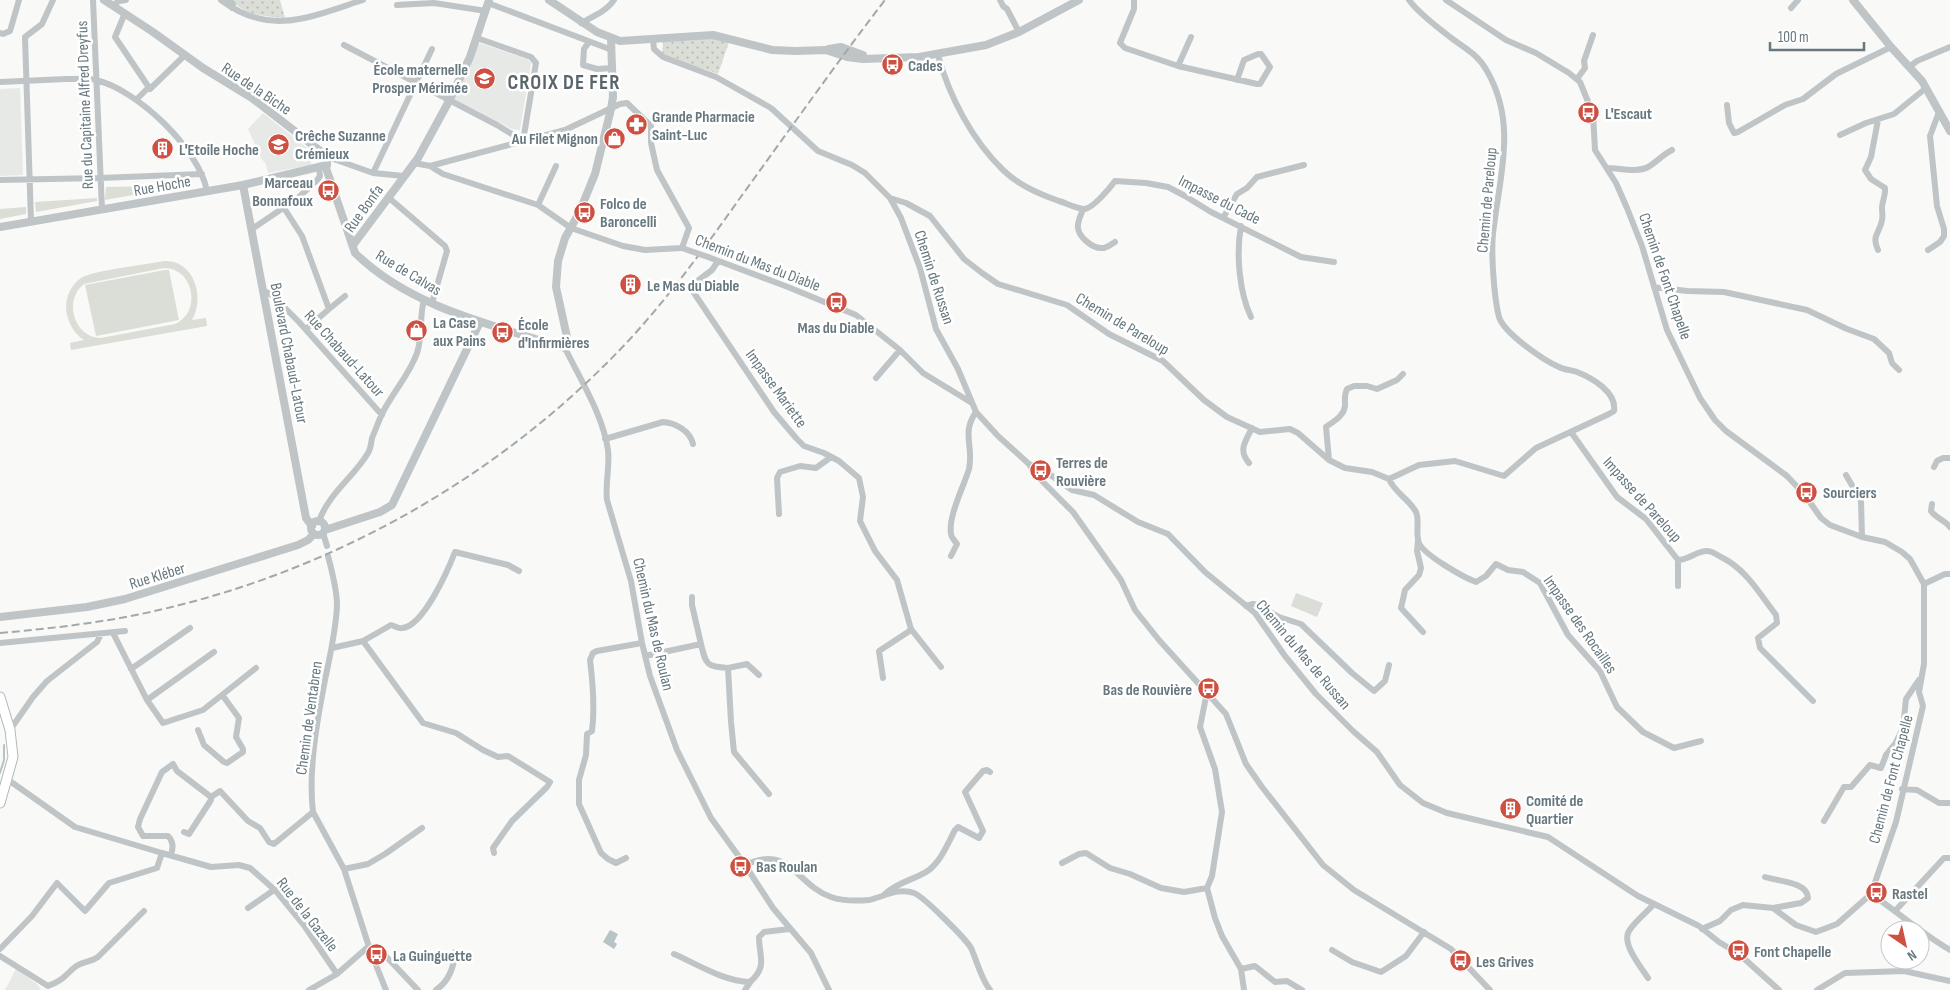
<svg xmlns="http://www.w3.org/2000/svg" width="1950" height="990" viewBox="0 0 1950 990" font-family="'Sofia Sans Condensed',sans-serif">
  <defs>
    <pattern id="park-dots" width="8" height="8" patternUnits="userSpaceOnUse" patternTransform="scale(1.25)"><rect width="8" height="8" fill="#daded7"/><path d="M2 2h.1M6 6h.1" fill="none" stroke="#b5b9b4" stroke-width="1.8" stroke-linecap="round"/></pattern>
  </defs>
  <rect width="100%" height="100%" fill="#f9f9f7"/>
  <!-- built -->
  <path fill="#e7e9e7" d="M479 43 527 59 531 63 520 130 512 129 454 99Z
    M20 88 23 175 0 176V89Z
    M263 113 311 151V165L268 173 266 164 261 158 248 129Z
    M16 969 37 984 41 990H5Z"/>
  <!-- grass -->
  <path fill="#daded7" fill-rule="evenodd" d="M161 186 162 190 105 200 106 187Z
    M97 198V201L36 212 35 202Z
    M26 207V214L0 219V209Z
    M164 261C195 260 205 298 192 320L206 318 207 326 71 350 70 343 84 340C73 333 67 321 66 308 66 296 71 285 81 278 94 270 146 265 164 261ZM164 268C194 268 202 312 175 324L101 338C74 338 63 300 84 284Z
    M165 270H169L179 320 96 336 85 285Z
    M1296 593 1323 603 1317 617 1291 606Z"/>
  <!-- park -->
  <path fill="url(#park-dots)" d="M231 0H280L285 18C264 16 246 16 231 0Z
    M708 37 729 42 718 74C700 67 680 62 662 54L663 42 696 40Z"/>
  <!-- water -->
  <path fill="#b7c3c5" d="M610 930 618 934 614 942 617 944 614 949 603 942Z"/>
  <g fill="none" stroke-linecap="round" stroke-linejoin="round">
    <!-- stream -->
    <path stroke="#b7c3c5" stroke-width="2" d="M0 773 4 760V745"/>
    <defs>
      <path id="secondary" d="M0 697 10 730 13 757 0 803"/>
    </defs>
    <!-- secondary casing -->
    <use href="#secondary" stroke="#b1b8bb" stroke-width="11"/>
    <!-- minor -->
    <path stroke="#bfc4c6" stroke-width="6" d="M93 0 102 209
      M221 0C270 37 310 17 363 0
      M229 0 233 4 232 8
      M1000 0 1003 6 1007 9 1019 32
      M1134 0V9L1120 43 1125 48 1178 66 1257 84H1260L1270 67 1261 54H1258L1244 60 1237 80
      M1446 0 1506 40 1536 53 1569 73 1580 82 1593 114 1595 150 1616 183 1627 208 1642 246 1667 330 1700 398 1715 420 1726 431 1787 476 1804 494 1821 518 1830 525 1862 537 1885 542 1902 552 1910 559 1924 584V664L1919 692 1923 706 1896 822 1871 894 1837 924 1816 932 1796 925 1773 908 1743 905 1731 910 1720 921 1702 929
      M488 3 612 50
      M113 5 119 1 126 0
      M397 5 434 3 486 11
      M1791 8 1798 0
      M125 13 115 37 150 89 185 55
      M581 23C592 17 607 11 614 0
      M0 33 3 34 10 31 19 0
      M477 38 531 57 536 63 523 141
      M653 40 654 49 663 57 716 77 771 108 818 151 852 165 865 173 890 198 901 218 920 268 936 329 958 369 976 412 998 436 1029 464 1039 467 1072 490 1094 495 1138 522 1168 534 1205 572 1255 613 1285 656 1316 694 1353 731 1377 752 1400 785 1423 803 1447 813 1548 837 1638 896 1699 926 1719 942 1739 954 1779 990
      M589 42 584 49 583 65 597 69 613 68
      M344 45 497 125 523 141
      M938 55C949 96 972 140 1003 170 1018 185 1039 194 1059 201 1066 203 1077 209 1085 209 1093 208 1110 188 1115 181L1146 183 1168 187 1185 196 1211 212 1301 257 1334 262
      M1178 66 1191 37
      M1909 67 1917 61 1950 47
      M1577 79 1585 68 1584 61 1593 35
      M0 82C22 81 44 80 66 79 76 79 87 78 96 80 138 90 199 149 207 191
      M136 100 149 87
      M1727 105 1729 123 1734 133 1738 132 1785 105 1803 99 1836 74 1891 47
      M1878 120 1871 157 1865 170 1871 179 1885 188C1886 195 1882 201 1882 208 1882 212 1883 216 1882 220 1880 233 1871 235 1878 250
      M1840 135 1866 123 1894 114 1926 88
      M328 157 373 173 404 176
      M414 163 430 166 565 130 620 104 627 103 651 126V143L657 170 689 228 682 248 645 250 623 246 571 228 538 205 443 174 430 166
      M1607 168C1620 168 1637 173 1648 167 1657 162 1662 155 1672 150
      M373 173 432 49
      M0 180 100 178 202 174
      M388 197 445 246 447 251 432 303
      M890 198 906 203 930 216 964 259 982 273 998 284 1067 305 1109 334 1163 361 1204 400 1227 417 1260 432 1290 429 1298 433 1329 460 1345 468 1372 472 1389 479 1419 465 1455 461 1504 476 1536 448 1609 414 1614 411C1617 392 1592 378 1577 372 1572 370 1565 370 1559 367 1543 360 1504 333 1499 317 1494 298 1491 253 1493 234 1499 177 1518 125 1487 71 1479 56 1468 50 1454 40 1441 30 1419 14 1409 0
      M538 205 556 166
      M284 208 302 236 329 309 306 329
      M1083 209C1081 215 1077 222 1078 228 1079 237 1092 248 1101 248 1106 249 1111 244 1115 242
      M1223 218 1237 194 1247 188 1257 177 1304 165
      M31 221 25 37 42 24 53 0
      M1241 226C1236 253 1239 292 1251 317
      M252 229 298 198 318 179 320 176 319 168
      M1928 250 1940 242 1944 236V229L1937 206 1930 136 1939 112
      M708 257 788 287 856 315 900 350 923 373 972 403
      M718 261 712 270 691 286 692 290 774 412 796 438 804 446 824 453 839 461 859 478 863 497 860 521 875 551 897 580 911 629 908 632 879 651 883 678
      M1654 287 1687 291 1724 292 1807 310 1847 329 1874 339 1889 353 1892 363 1899 370
      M264 291 272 295 299 322 382 415
      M329 309 345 296
      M565 348C580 379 603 415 608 450 610 467 605 483 607 500L631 581 642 643 650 676 677 750 711 818 745 865 773 908 811 953 829 990
      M876 378 900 350
      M1571 432 1617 497 1646 519 1678 560C1689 560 1696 551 1707 551 1712 551 1716 554 1721 557 1746 569 1759 593 1776 615L1777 623 1758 638 1760 648 1813 701
      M605 439 663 422C676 423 690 431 693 444
      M1329 460 1326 427C1334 421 1344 416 1345 406 1345 399 1344 395 1347 389L1354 386H1367L1377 389 1397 380 1403 374
      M1249 463C1238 450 1245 442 1252 428
      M1029 464 1037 476 1073 512 1121 580 1135 610 1159 640 1226 714 1246 764 1262 787 1323 865 1354 890 1451 949 1490 990
      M1934 467 1937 461 1943 458H1950
      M1846 475 1861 501 1862 537
      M1389 479C1394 492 1409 499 1416 512 1420 521 1415 533 1419 543 1424 555 1463 577 1476 582L1486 576 1496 564 1508 570 1523 572 1540 583 1568 635 1600 671 1617 707 1643 732 1674 748 1701 741
      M1932 504 1931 511C1936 518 1944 520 1950 527
      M779 514 777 478 780 472 800 466 816 468 831 457
      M319 521C329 493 354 477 368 453 371 448 371 443 372 438 375 431 378 423 381 416 391 394 409 376 417 353 423 335 419 317 424 300
      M323 533 327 546
      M1418 541 1417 551 1421 568 1419 575 1405 590 1401 608 1423 632
      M328 556C332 572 337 589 337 605 336 631 330 655 325 680 317 721 308 771 313 812L344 869 370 950 386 990
      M951 556 957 544C955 541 951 537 951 534 948 516 964 486 969 469 974 447 961 433 976 412
      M1678 560V586
      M1924 584 1945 574H1950
      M1246 606 1253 604 1258 605 1279 617 1301 624 1352 673 1374 691 1385 681 1389 665
      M911 629 941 667
      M113 633 147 700 163 723 203 710 256 668
      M363 641 423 723 456 733 483 750 498 757 508 756 550 782 547 787 512 821 493 848 494 853
      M0 643 125 631
      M701 644C706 666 707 666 728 668L731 722 734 752 769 794
      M332 648 363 641 391 625C394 626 399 629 402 628 423 627 448 570 455 552L508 565 519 571
      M645 656 701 644 692 605V597
      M728 668 747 664 759 675
      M131 669 190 628
      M1207 692 1200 727 1215 769 1222 812 1212 876 1207 888 1215 918 1222 936 1241 969 1244 990
      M147 700 214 652
      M10 730 33 697 47 681 97 642 101 634
      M198 730 204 745 224 762 227 763 243 752V749L236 737 239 718 223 696
      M7 779 75 827 162 853
      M1902 789 1917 790 1939 803H1950
      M211 797 220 791 248 821 260 828 269 842 274 844 313 812
      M1824 821 1844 787H1851L1870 765 1881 768 1886 755 1895 744 1903 728 1906 699 1919 680
      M171 855C173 848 174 842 168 836H143L138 827 140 819 162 772 173 764 177 771 211 797V800L189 834 184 832
      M626 858 616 863 608 859 601 853 579 804V780L586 755 587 734 592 731C595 708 593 684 590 660L593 653 597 651 642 643
      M1062 863 1079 854 1086 853 1110 868 1130 874 1161 888 1184 892 1207 888
      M745 865C791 844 795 884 831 897 842 901 857 901 869 900 883 897 899 887 914 893 923 896 966 939 971 948 977 961 981 979 990 990
      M344 869 368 864 385 854 422 828
      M1765 877C1777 881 1808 882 1808 898L1801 903 1773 908
      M885 894C899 881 915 880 929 870 941 861 948 843 955 830L958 827 979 838 983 831 965 792 983 771 987 770 990 772
      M1871 894C1898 912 1922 934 1950 950
      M248 908 274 890
      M1896 910 1944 858H1950
      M369 946 379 949 418 990
      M0 949 32 916 57 883 85 911 109 883 157 868 162 853 211 867 239 865 250 868 276 891 303 924 337 974
      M1332 950 1352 962 1381 972 1406 956 1424 932
      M674 954C699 965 723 981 750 982 768 966 759 957 759 937L764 932 789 929
      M0 956 48 986C64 980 64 976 75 967 81 962 91 962 98 957L144 911
      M1241 969 1255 966 1275 982 1287 981 1302 990
      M1648 978C1641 967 1621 943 1629 931 1635 921 1646 913 1654 904
      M309 990 337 974 369 946
      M436 990C449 981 454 968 455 952
      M745 990 751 981
      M1817 990 1845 973 1904 971 1950 981"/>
    <!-- tertiary -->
    <path stroke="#bfc4c6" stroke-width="8" d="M104 0 153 32 203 68 252 98 328 157 326 168 355 253C411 308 493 325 565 348L567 337 556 287 558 261 565 238 579 213 595 174 611 109 613 97 611 39
      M549 0 597 32 620 41 713 35 772 50 795 51 826 50 847 57 863 59 919 57 986 45 1019 32 1079 0
      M1853 0 1891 47 1922 81 1950 131
      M829 49 841 47 863 55
      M243 185 306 518 312 526
      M0 227 243 185 327 165
      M353 245 418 158 449 101 470 57 489 0
      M311 528a7 7 0 1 1 14 0a7 7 0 1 1-14 0Z
      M325 530 380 512 392 505 480 322
      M0 617 87 607 125 599 298 545 308 540 314 534"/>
    <!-- secondary -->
    <use href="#secondary" stroke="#fff" stroke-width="9"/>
    <!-- rail -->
    <path stroke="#a1a9ac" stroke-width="2" stroke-dasharray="8 4" stroke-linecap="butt" d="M0 633C45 629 91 624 136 615 324 577 500 479 631 338 671 294 706 246 740 198 788 132 835 65 885 0"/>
    <!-- minor-bridge -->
    <path stroke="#bfc4c6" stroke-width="6" d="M682 248 708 257"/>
  </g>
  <!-- icons -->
  <defs>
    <symbol id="bus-disc" viewBox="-11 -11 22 22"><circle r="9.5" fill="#cf4f41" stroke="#fff"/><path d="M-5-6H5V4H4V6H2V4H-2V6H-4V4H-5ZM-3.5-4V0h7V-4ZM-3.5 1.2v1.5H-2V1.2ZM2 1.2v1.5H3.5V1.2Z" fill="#fff"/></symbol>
    <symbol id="school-disc" viewBox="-11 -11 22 22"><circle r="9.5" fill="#cf4f41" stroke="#fff"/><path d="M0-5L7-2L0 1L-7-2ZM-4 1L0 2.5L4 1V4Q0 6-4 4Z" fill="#fff"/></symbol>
    <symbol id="pharmacy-disc" viewBox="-11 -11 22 22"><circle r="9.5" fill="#cf4f41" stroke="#fff"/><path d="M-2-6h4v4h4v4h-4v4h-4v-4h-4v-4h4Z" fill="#fff"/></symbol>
    <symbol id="shop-disc" viewBox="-11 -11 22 22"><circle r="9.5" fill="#cf4f41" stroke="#fff"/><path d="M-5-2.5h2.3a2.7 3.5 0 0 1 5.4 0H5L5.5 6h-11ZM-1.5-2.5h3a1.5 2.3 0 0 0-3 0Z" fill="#fff"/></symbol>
    <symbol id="building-disc" viewBox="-11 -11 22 22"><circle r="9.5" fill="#cf4f41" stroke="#fff"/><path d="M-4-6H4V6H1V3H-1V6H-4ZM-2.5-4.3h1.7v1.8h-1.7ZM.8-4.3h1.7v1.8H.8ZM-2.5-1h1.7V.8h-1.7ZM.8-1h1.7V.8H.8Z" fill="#fff"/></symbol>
  </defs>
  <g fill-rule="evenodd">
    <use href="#bus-disc" x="880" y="52" width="25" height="25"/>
    <use href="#school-disc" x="472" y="66" width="25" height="25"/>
    <use href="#bus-disc" x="1576" y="100" width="25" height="25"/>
    <use href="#pharmacy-disc" x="624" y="112" width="25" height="25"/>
    <use href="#shop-disc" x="602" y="126" width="25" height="25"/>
    <use href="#school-disc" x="266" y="132" width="25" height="25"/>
    <use href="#building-disc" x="150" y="136" width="25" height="25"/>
    <use href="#bus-disc" x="316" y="178" width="25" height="25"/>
    <use href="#bus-disc" x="572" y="200" width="25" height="25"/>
    <use href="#building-disc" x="618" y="272" width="25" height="25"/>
    <use href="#bus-disc" x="824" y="290" width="25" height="25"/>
    <use href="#shop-disc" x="404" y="318" width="25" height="25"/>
    <use href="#bus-disc" x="490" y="320" width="25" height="25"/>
    <use href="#bus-disc" x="1028" y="458" width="25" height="25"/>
    <use href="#bus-disc" x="1794" y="480" width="25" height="25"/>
    <use href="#bus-disc" x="1196" y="676" width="25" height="25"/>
    <use href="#building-disc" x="1498" y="796" width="25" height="25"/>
    <use href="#bus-disc" x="728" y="854" width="25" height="25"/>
    <use href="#bus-disc" x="1864" y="880" width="25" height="25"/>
    <use href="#bus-disc" x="1726" y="938" width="25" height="25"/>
    <use href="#bus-disc" x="364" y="942" width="25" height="25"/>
    <use href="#bus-disc" x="1448" y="948" width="25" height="25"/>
  </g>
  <g text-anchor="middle" stroke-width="5" stroke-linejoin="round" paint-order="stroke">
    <!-- poi labels -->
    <g font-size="16" font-weight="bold" fill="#67787f" stroke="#fff" text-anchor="start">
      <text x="908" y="71">Cades</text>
      <text x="468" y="75" text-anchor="end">École maternelle<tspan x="468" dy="18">Prosper Mérimée</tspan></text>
      <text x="1605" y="119">L'Escaut</text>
      <text x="652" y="122">Grande Pharmacie<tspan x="652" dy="18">Saint-Luc</tspan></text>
      <text x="295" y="141">Crêche Suzanne<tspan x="295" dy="18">Crémieux</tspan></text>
      <text x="598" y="144" text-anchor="end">Au Filet Mignon</text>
      <text x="179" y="155">L'Etoile Hoche</text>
      <text x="313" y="188" text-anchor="end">Marceau<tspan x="313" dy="18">Bonnafoux</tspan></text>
      <text x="600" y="209">Folco de<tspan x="600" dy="18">Baroncelli</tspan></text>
      <text x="647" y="291">Le Mas du Diable</text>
      <text x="433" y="328">La Case<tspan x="433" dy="18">aux Pains</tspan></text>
      <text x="518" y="330">École<tspan x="518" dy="18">d'Infirmières</tspan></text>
      <text x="836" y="333" text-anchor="middle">Mas du Diable</text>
      <text x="1056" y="468">Terres de<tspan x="1056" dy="18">Rouvière</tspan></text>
      <text x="1823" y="498">Sourciers</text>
      <text x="1192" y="695" text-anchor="end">Bas de Rouvière</text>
      <text x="1526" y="806">Comité de<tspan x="1526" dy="18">Quartier</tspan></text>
      <text x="756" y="872">Bas Roulan</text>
      <text x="1892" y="899">Rastel</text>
      <text x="1754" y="957">Font Chapelle</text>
      <text x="393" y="961">La Guinguette</text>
      <text x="1476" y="967">Les Grives</text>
    </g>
    <!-- street labels -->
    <g font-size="16" fill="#67787f" stroke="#fff">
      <text transform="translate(257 88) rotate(34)" y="6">Rue de la Biche</text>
      <text transform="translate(84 105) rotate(-92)" y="6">Rue du Capitaine Alfred Dreyfus</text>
      <text transform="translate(162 185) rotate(-10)" y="6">Rue Hoche</text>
      <text transform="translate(1220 199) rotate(27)" y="6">Impasse du Cade</text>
      <text transform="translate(1486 200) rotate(-85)" y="6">Chemin de Pareloup</text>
      <text transform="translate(363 208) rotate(-54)" y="6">Rue Bonfa</text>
      <text transform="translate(758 262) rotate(21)" y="6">Chemin du Mas du Diable</text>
      <text transform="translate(409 272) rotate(31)" y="6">Rue de Calvas</text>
      <text transform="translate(1666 276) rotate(71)" y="6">Chemin de Font Chapelle</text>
      <text transform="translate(935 277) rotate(72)" y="6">Chemin de Russan</text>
      <text transform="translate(1123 323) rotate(31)" y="6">Chemin de Pareloup</text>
      <text transform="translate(290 353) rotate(79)" y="6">Boulevard Chabaud-Latour</text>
      <text transform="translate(345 353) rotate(48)" y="6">Rue Chabaud-Latour</text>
      <text transform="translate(777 388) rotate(54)" y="6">Impasse Mariette</text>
      <text transform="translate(1643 499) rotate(48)" y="6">Impasse de Pareloup</text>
      <text transform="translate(157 575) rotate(-17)" y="6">Rue Kléber</text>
      <text transform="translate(654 624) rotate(77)" y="6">Chemin du Mas de Roulan</text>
      <text transform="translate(1581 624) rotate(55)" y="6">Impasse des Rocailles</text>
      <text transform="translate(1304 654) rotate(50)" y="6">Chemin du Mas de Russan</text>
      <text transform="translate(308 718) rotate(-82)" y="6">Chemin de Ventabren</text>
      <text transform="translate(1890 779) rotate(-75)" y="6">Chemin de Font Chapelle</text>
      <text transform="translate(308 914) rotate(52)" y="6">Rue de la Gazelle</text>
    </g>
    <!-- district labels -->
    <g font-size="21" font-weight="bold" letter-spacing="1" fill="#59656b" stroke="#fff">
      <text x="564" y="89">CROIX DE FER</text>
    </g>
  </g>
  <!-- north arrow -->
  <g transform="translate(1905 945) rotate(146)"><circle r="24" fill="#ffffff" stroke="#c2c9cc"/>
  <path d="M0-4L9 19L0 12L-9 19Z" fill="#cf4f41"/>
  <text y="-8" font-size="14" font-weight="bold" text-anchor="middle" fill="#67787f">N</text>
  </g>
  <!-- scale -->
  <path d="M1770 42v8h94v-8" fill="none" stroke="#67787f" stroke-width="2.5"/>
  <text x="1778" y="42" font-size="15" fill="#67787f" stroke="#ffffff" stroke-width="4" paint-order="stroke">100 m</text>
</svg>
